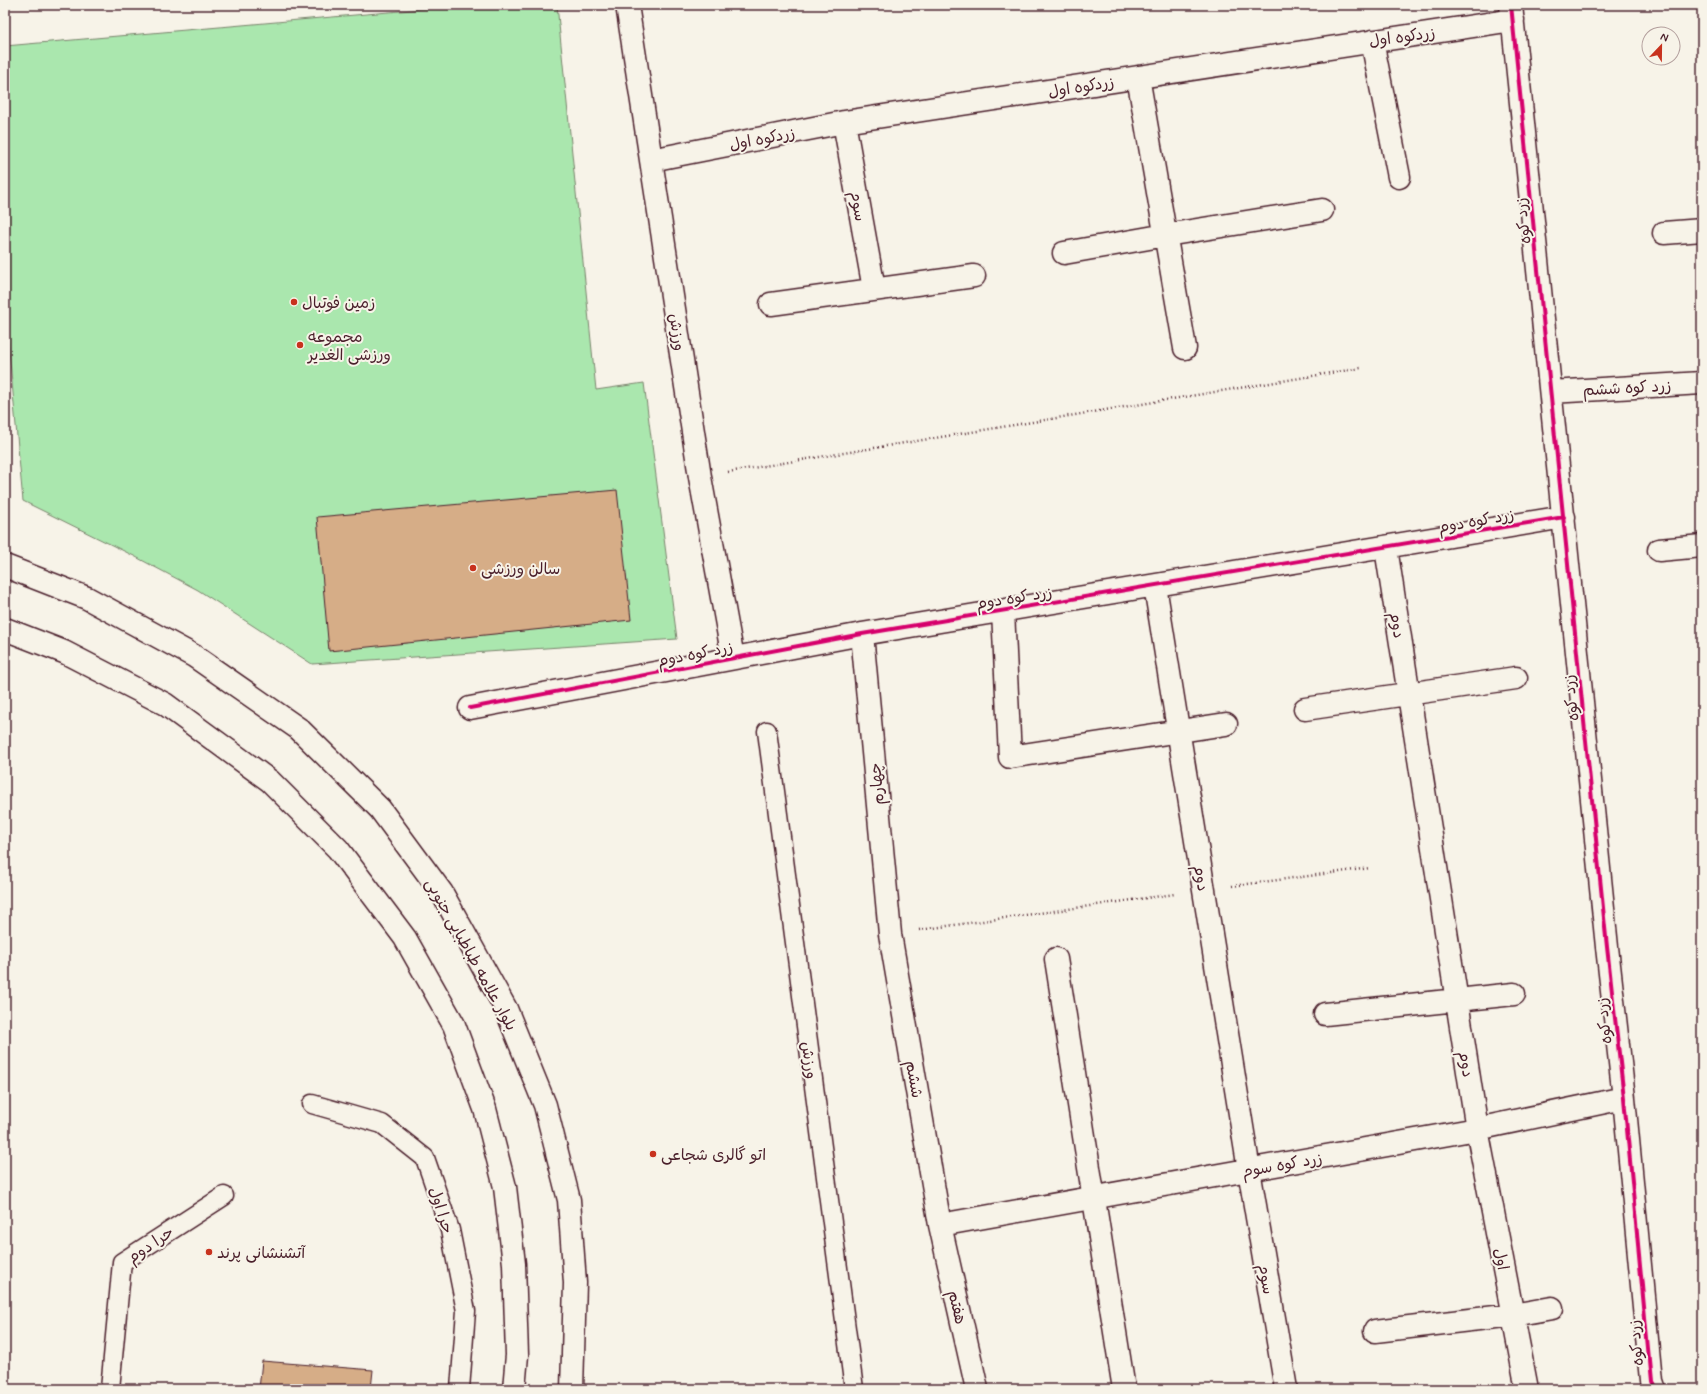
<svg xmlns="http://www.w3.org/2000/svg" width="1707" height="1394" viewBox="0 0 1707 1394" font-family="Mynerve,'Playpen Sans Arabic',sans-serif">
  <rect width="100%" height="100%" fill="#f7f3e8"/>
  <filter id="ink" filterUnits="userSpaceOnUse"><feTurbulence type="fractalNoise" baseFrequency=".025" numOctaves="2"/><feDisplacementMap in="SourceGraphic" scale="8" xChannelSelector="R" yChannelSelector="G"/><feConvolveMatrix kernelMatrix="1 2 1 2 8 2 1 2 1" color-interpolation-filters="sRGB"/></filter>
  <g filter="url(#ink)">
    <!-- green -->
    <path fill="#aae7ae" stroke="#7a836c" d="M468 5H557L596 390 644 383 677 639 312 664 198 590 134 556 23 501 5 307V46Z"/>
    <!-- building -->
    <path fill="#d6ad87" stroke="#4a1f2b" d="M617 490 631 620 329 651 317 517Z
      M262 1361 373 1370 371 1389H259Z"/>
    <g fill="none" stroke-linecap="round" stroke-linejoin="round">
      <defs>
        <path id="service" d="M767 731 854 1389
          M312 1104 382 1124 425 1158 450 1230 466 1311 460 1389
          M110 1389 122 1262 224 1196"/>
        <path id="minor" d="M627 5 700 477 733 658
          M1511 5 1607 947 1624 1098 1651 1380 1654 1389
          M1372 41 1399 177
          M1138 77 1185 348
          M844 122 874 289
          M651 160 844 122 1513 20
          M1664 233 1702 230
          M1064 253 1166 235 1322 210
          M771 304 974 276
          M1551 392 1702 383
          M1386 548 1477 1129 1527 1389
          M1659 550 1702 546
          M1155 586 1249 1170 1286 1389
          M1003 611 1010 757 1226 724
          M862 634 890 934 940 1225 977 1389
          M470 708 862 634 1564 517
          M1305 709 1516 678
          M1056 959 1124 1389
          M1325 1014 1514 994
          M940 1225 1477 1129 1624 1098
          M1375 1331 1513 1315 1552 1308"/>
        <path id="secondary" d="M5 566 87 598 194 656 299 729 380 809 442 893 506 1009 545 1105 569 1200 575 1283 572 1389
          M5 629 64 652 165 704 270 781 338 849 405 938 454 1025 485 1109 505 1187 514 1264 517 1355 514 1389"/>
      </defs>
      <!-- service casing -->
      <use href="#service" stroke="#4a1f2b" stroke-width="21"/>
      <!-- minor casing -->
      <use href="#minor" stroke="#4a1f2b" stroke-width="25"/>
      <!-- secondary casing -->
      <use href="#secondary" stroke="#4a1f2b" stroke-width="25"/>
      <!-- path -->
      <path stroke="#4a1f2b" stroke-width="2.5" stroke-dasharray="1 3" stroke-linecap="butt" d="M728 472 1361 368
        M1232 886 1370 868
        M919 930 1175 894"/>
      <!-- service -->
      <use href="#service" stroke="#f7f3e8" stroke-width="18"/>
      <!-- minor -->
      <use href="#minor" stroke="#f7f3e8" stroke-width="22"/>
      <!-- secondary -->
      <use href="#secondary" stroke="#f7f3e8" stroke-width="22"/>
      <defs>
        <path id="cycleway" d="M1511 5 1607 947 1624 1098 1651 1380 1654 1389
          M470 708 862 634 1564 517"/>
      </defs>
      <!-- cycleway casing -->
      <use href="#cycleway" stroke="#f7f3e8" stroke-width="6"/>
      <!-- cycleway -->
      <use href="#cycleway" stroke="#d6006c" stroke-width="4"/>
    </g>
  </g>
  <!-- markers -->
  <g fill="#c8321e" stroke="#f7f3e8" stroke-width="1.5">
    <circle cx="294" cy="302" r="4"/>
    <circle cx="300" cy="345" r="4"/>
    <circle cx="473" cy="568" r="4"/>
    <circle cx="653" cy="1154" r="4"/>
    <circle cx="209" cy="1252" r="4"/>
  </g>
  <g text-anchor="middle" stroke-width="4" stroke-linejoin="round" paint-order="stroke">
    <!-- street labels -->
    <g font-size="16" fill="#4a1f2b" stroke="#f7f3e8">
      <text transform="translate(1402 36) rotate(-8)" y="6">زردکوه اول</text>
      <text transform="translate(1081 86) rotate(-9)" y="6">زردکوه اول</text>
      <text transform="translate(762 138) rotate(-11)" y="6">زردکوه اول</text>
      <text transform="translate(859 206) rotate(80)" y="6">سوم</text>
      <text transform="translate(1522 221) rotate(-96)" y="6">زرد کوه</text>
      <text transform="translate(678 332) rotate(81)" y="6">ورزش</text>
      <text transform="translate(1627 387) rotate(-3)" y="6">زرد کوه ششم</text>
      <text transform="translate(1476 520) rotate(-10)" y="6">زرد کوه دوم</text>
      <text transform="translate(1014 597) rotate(-9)" y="6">زرد کوه دوم</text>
      <text transform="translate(1398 625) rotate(81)" y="6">دوم</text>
      <text transform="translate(695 653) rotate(-11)" y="6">زرد کوه دوم</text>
      <text transform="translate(1570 698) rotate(-96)" y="6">زرد کوه</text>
      <text transform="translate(876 784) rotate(-95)" y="6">چهارم</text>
      <text transform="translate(1202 878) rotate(81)" y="6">دوم</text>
      <text transform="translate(472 954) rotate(61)" y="6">بلوار علامه طباطبایی جنوبی</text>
      <text transform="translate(1603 1021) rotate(-96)" y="6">زرد کوه</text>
      <text transform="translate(810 1060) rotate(82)" y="6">ورزش</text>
      <text transform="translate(1467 1064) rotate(81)" y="6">دوم</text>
      <text transform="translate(915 1079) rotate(80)" y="6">ششم</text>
      <text transform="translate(1282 1164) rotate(-10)" y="6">زرد کوه سوم</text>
      <text transform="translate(442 1210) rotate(72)" y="6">حرا اول</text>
      <text transform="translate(150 1244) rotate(-34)" y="6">حرا دوم</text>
      <text transform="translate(1502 1259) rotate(79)" y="6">اول</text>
      <text transform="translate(1267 1279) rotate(80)" y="6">سوم</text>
      <text transform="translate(958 1307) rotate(77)" y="6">هفتم</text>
      <text transform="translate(1635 1343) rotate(-95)" y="6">زرد کوه</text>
    </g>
    <!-- poi labels -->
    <g font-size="16" fill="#4a1f2b" stroke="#f7f3e8" text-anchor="start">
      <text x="302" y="308">زمین فوتبال</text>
      <text x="308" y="342">مجموعه<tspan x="308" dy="18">ورزشی الغدیر</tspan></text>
      <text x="481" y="574">سالن ورزشی</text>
      <text x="661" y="1160">اتو گالری شجاعی</text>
      <text x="217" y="1258">آتشنشانی پرند</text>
    </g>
  </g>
  <!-- margin -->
  <rect width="1707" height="1394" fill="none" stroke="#f7f3e8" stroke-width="20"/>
  <rect x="10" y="10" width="1687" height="1374" fill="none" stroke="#4a1f2b" stroke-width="1.5" filter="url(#ink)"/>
  <!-- north arrow -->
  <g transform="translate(1661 46) rotate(22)"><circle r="19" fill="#f7f3e8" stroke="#b29e9c"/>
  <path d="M0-3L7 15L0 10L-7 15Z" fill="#c8321e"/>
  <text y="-6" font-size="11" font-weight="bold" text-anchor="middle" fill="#4a1f2b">N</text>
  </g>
</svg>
